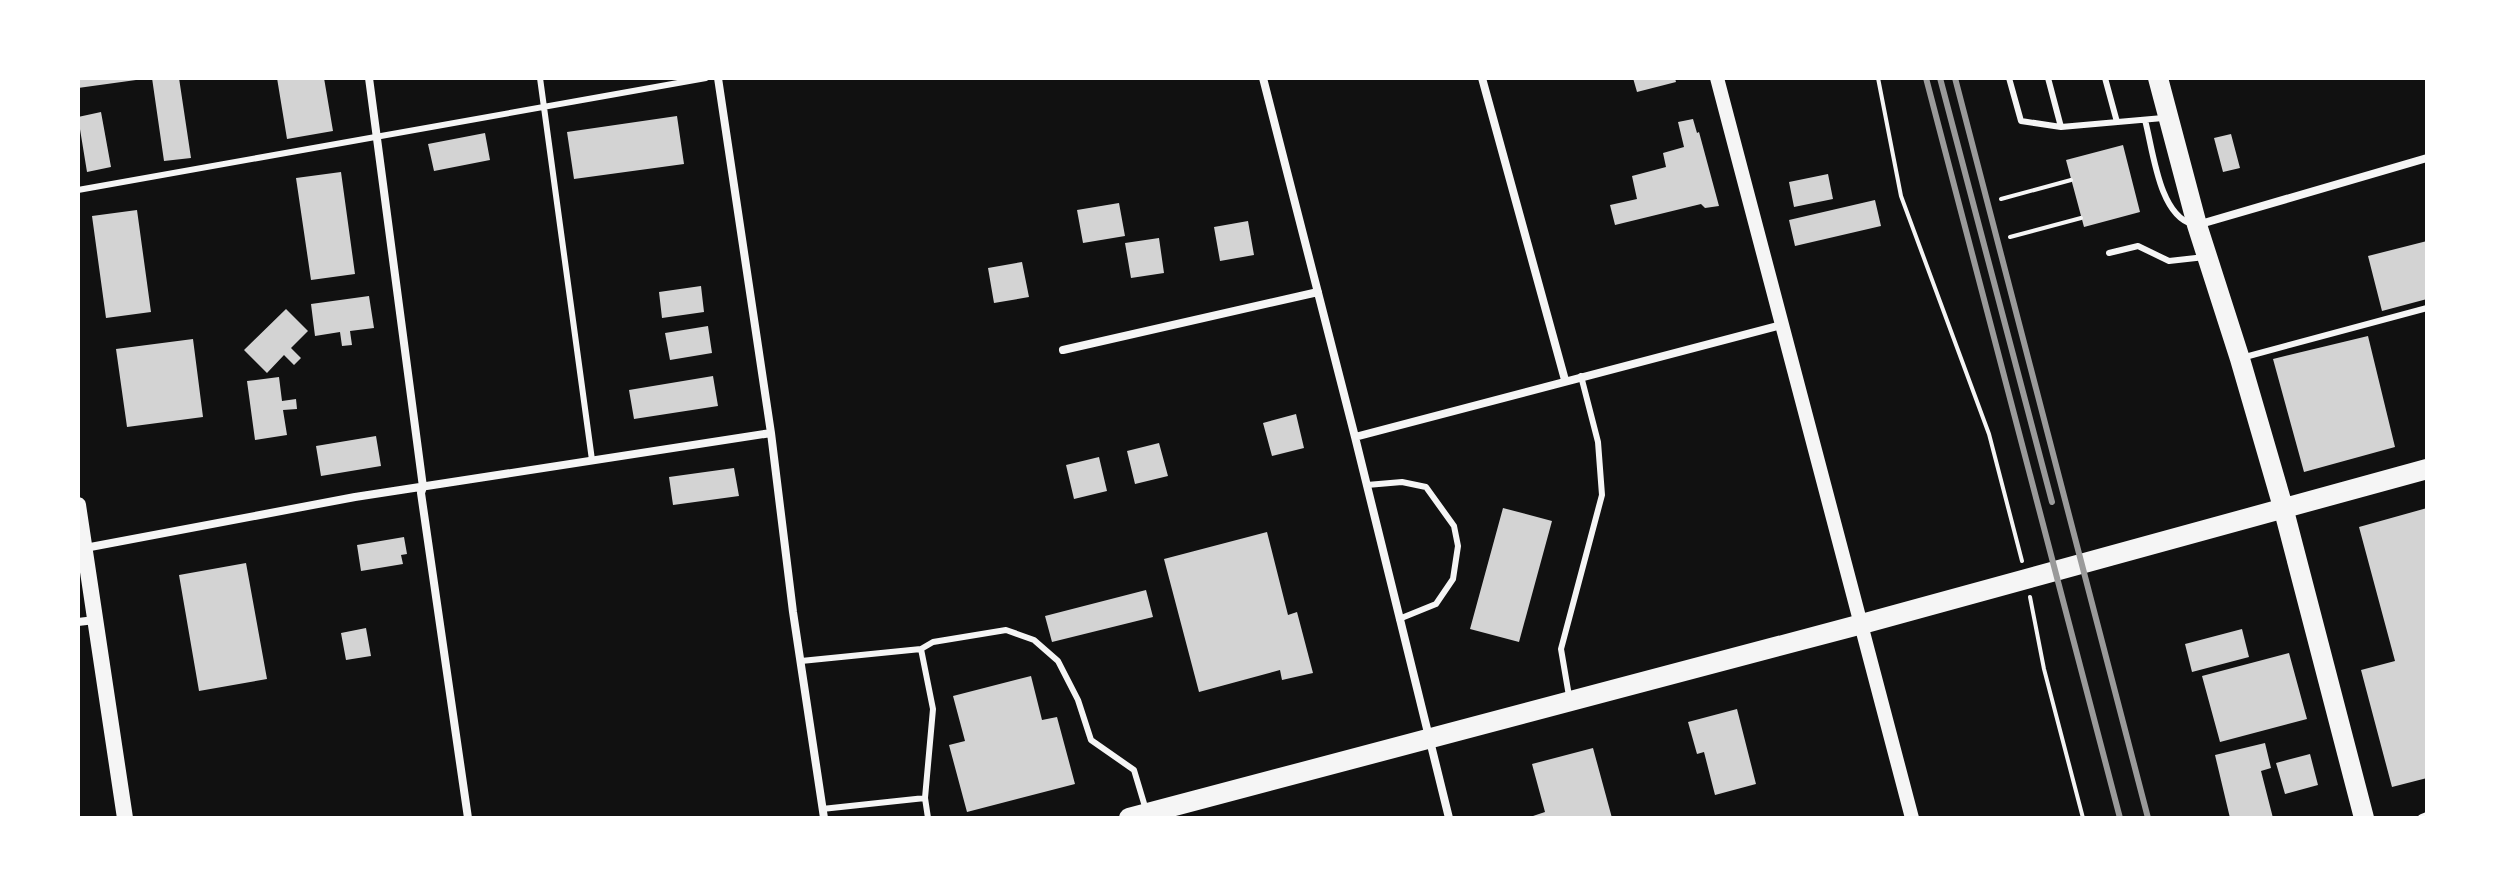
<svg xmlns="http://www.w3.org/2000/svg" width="2505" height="896" viewBox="0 0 2505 896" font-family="Jost,sans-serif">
  <rect width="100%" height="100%" fill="#111"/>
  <!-- building -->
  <path fill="#d3d3d3" d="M78 78H136V80L78 88Z
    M152 78H179L191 158 164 161Z
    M277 78H324L333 131 287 139Z
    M1633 78H1675L1676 82 1637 92Z
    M101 112 111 167 87 172 78 117Z
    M677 116 684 164 574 179 567 132Z
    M1693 119 1697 133 1699 132 1719 206 1705 208 1701 204 1615 225 1610 205 1637 199 1632 176 1666 167 1663 153 1684 147 1678 122Z
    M485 133 490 160 434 171 428 144Z
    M2231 134 2240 168 2223 172 2214 138Z
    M2123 145 2140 212 2084 227 2066 160Z
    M341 172 355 274 311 280 296 178Z
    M1828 174 1833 199 1794 207 1789 182Z
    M1875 200 1881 226 1795 246 1789 220Z
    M1119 203 1125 236 1083 243 1077 210Z
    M137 210 151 312 106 318 92 216Z
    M1248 221 1254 255 1220 261 1214 227Z
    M1159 238 1164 273 1131 278 1125 243Z
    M2427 241V299L2382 311 2368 256Z
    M1022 262 1029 297 994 303 988 268Z
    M701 286 704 312 662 318 659 292Z
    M369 296 374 328 350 331 352 345 342 346 340 332 315 336 311 304Z
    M286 309 308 331 291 348 301 358 294 365 284 355 267 373 244 350Z
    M708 326 712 353 670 360 665 333Z
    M2368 336 2395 447 2304 472 2273 359Z
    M193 339 203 417 127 427 116 349Z
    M713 376 718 406 634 419 629 390Z
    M279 377 282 401 296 399 297 409 283 410 287 435 255 440 247 381Z
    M1296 414 1304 448 1272 456 1263 423Z
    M376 436 381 466 321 476 316 446Z
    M1159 443 1168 476 1135 484 1127 451Z
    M1099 457 1107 491 1074 499 1066 465Z
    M734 468 739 496 673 505 669 477Z
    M1503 508 1552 521 1519 642 1470 629Z
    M2427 508V778L2392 787 2361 670 2395 661 2359 527Z
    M1267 532 1288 615 1297 612 1313 673 1282 680 1280 670 1199 692 1164 559Z
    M404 537 407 554 401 555 403 564 361 571 357 545Z
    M246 563 267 679 199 691 179 575Z
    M1146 590 1153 617 1052 642 1045 616Z
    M366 628 371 656 346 660 341 633Z
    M2242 629 2249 657 2192 672 2185 644Z
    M2289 653 2307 719 2220 742 2202 676Z
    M1031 676 1042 720 1057 717 1075 784 967 812 949 745 965 741 953 696Z
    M1737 709 1756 784 1715 795 1704 752 1697 754 1688 722Z
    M2265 743 2271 768 2261 771 2273 818H2230L2215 755Z
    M1593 748 1612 818H1527L1545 812 1532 764Z
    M2310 754 2318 785 2285 794 2276 763Z"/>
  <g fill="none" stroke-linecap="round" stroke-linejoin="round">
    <!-- path -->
    <path stroke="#f5f5f5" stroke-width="4" d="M1878 78 1901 196 1989 434 2022 561
      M2001 199 2071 180
      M2010 237 2081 218
      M2030 597 2044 669 2083 818"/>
    <!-- service -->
    <path stroke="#f5f5f5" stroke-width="6" d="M540 78 592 460
      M2009 78 2021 121 2061 127 2163 118
      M2048 78 2061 127
      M2105 78 2117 122
      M2145 120C2153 150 2159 215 2192 224
      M78 190 706 78
      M2109 253 2138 246 2169 261 2205 257
      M2245 357 2427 308
      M1367 485 1402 482 1426 487 1454 526 1458 546 1453 579 1436 604 1399 619
      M801 661 921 649
      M1569 696 1561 649 1602 495 1598 442 1581 376
      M822 809 925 798
      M928 818 925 798 933 709 921 649 933 642 1006 630 1034 640 1058 661 1078 700 1091 740 1134 770 1146 810"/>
    <!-- minor -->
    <path stroke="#f5f5f5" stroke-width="8" d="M369 78 423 487 421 493 468 818
      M718 78 771 433 793 612 824 818
      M1263 78 1355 437 1449 818
      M1482 78 1565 380
      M2197 225 2427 158
      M1063 350 1318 292
      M1355 437 1781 325
      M85 548 355 497 771 433
      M78 622 95 620
      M2422 818 2427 816"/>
    <!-- tertiary -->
    <path stroke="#f5f5f5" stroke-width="14" d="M1717 78 1912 818"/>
    <!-- secondary -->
    <path stroke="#f5f5f5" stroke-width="16" d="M78 505 125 818"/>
    <!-- trunk -->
    <path stroke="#f5f5f5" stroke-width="20" d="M2158 78 2197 225 2240 359 2283 507 2364 818
      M1129 818 1862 624 2427 469"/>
    <!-- rail -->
    <path stroke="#9a9a9a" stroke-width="6" d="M1926 78 2120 818
      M1940 78 2052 502
      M1955 78 2148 818"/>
  </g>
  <!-- border -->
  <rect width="2505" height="896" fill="none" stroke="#ffffff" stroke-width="160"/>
</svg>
